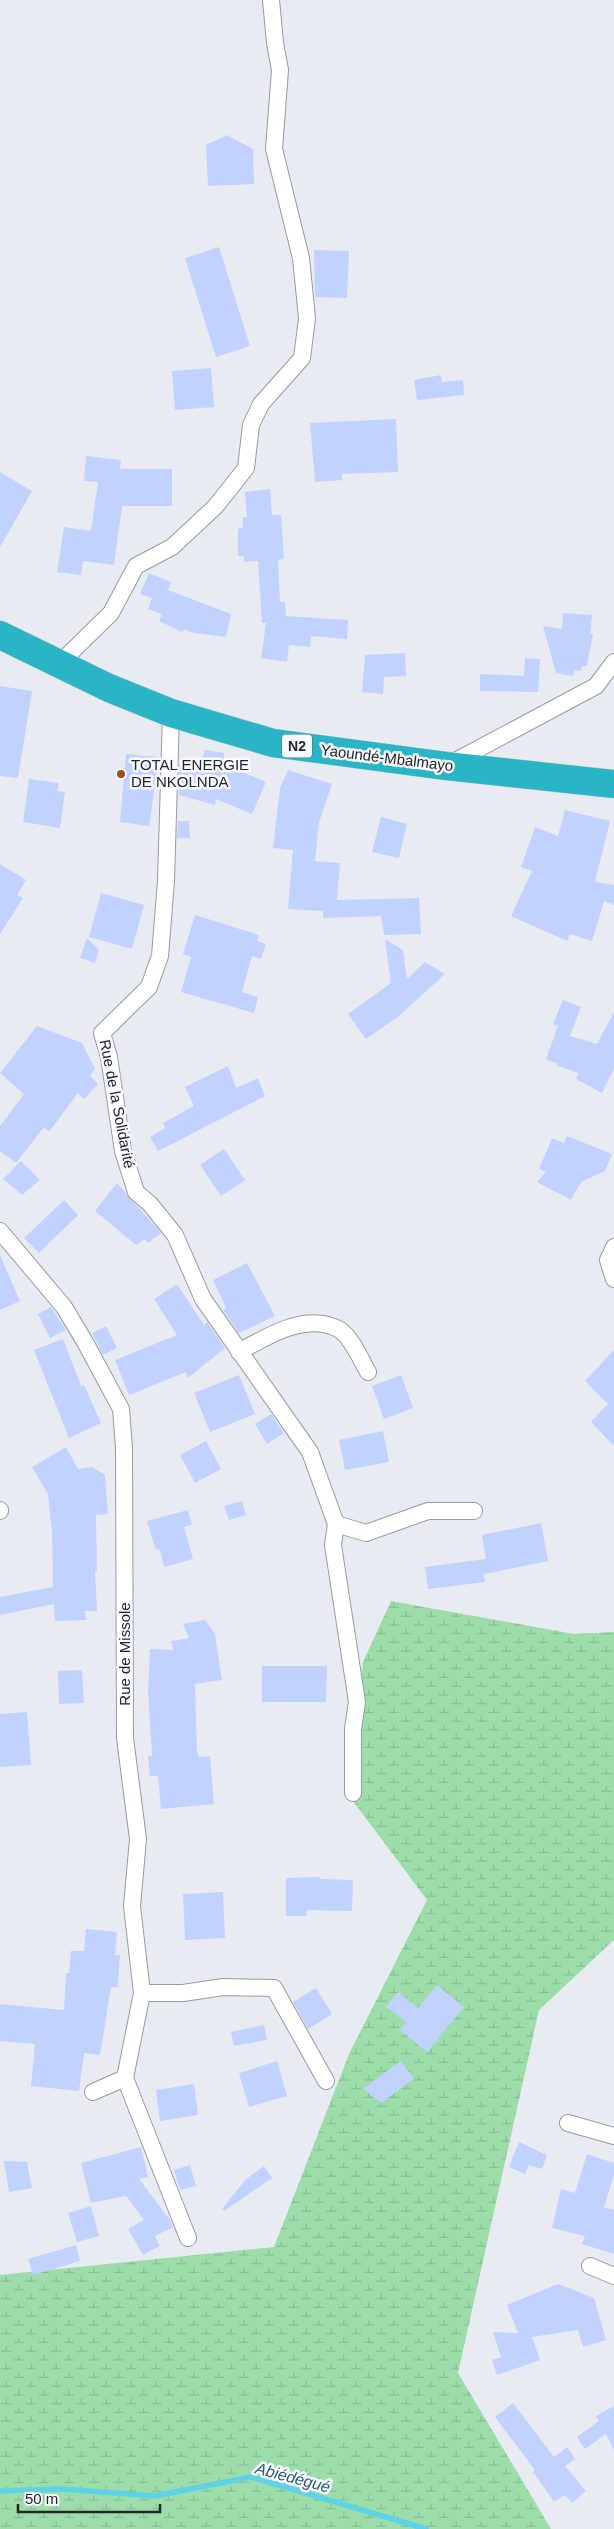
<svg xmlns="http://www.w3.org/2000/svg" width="614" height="2529" viewBox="0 0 614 2529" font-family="Arial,sans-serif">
  <defs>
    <pattern id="wetland-marsh" width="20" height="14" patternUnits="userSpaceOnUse" patternTransform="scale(1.25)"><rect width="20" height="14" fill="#9cddaa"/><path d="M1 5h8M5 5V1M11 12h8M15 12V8" fill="none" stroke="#86be92"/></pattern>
  </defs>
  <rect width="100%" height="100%" fill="#e9ebf2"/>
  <!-- wetland -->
  <path fill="url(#wetland-marsh)" d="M391 1601 574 1634 614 1632V1940L539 2010 458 2373 551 2529H0V2275L274 2247 349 2054 427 1900 350 1797 363 1662Z"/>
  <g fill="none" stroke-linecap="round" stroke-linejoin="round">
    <!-- stream -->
    <path stroke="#5ed2e6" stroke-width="5.5" d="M0 2491 61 2489 155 2496 251 2477 426 2529"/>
  </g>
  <!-- building -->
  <path fill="#c2d2ff" d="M227 135 253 149 254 184 208 186 206 145Z
    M219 247 250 346 216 357 185 258Z
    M314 250 349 251 347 298 315 297Z
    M211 368 214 407 175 410 172 371Z
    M441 375 442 382 463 380 464 395 417 400 414 380Z
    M396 419 398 472 342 474V480L315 482 310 423Z
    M86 456 121 460 120 469H172V506H122L114 565 83 561 81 575 57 572 64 527 91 531 98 482 84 481Z
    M0 472 32 491 0 547Z
    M270 489 272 515H281L284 559 278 560 280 602H285L286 616 348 620 347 639 311 636 310 647 289 645 287 662 261 658 266 623H262L258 561 245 562 243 556H238V529L243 527V517H247L245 492Z
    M149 573 171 582 168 590 231 614 226 637 194 633 184 629 182 632 159 621 162 614 148 609 152 598 140 594Z
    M563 613 592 615 590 634H593L587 666H582L581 671 574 670 573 676 556 673 543 626 562 629Z
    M405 653 406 676 384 677 383 694 362 692 365 655Z
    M525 658 540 659 538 692 480 691V674L524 676Z
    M0 686 32 691 18 778 0 776Z
    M205 750 224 753 223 764 266 782 252 814 216 799 215 805 179 795V764L199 769Z
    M126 754 159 757 149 826 120 822Z
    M288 770 332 784 319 822 315 861 340 863 337 900 419 898 421 934 384 935 381 916 323 918V911L288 909 293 850 273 848 280 788Z
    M29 779 59 783 57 791 65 792 60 828 23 822Z
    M565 810 610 821 595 882 614 885V905L604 901 592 941 570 934 567 941 511 916 532 871 521 867 535 827 558 836Z
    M381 817 407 824 399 858 372 852Z
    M178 821H189L190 838H177Z
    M0 864 26 880 17 895 23 898 0 934Z
    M101 893 144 905 132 949 89 937Z
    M195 915 259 935 257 941 266 944 261 959 252 956 242 992 258 997 254 1013 181 992 191 957 183 954Z
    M87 938 99 950 95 963 80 958Z
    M385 939 403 950 407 979 425 962 445 974 399 1016 366 1039 348 1014 391 983Z
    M563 1000 581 1007 570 1036 597 1044 614 1012V1068L602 1093 576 1079 579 1073 557 1066 558 1064 546 1059 558 1026 553 1024Z
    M37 1026 82 1043 95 1069 90 1076 98 1084 84 1099 78 1093 49 1132 44 1127 16 1163 0 1151V1126L24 1094 0 1073Z
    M228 1066 236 1088 258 1078 265 1096 158 1151 150 1137 165 1128 163 1123 194 1106 185 1087Z
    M567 1136 612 1154 605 1171 581 1182 571 1200 537 1182 546 1172 539 1169 552 1138 564 1143Z
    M224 1149 245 1180 221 1196 200 1165Z
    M21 1161 40 1180 22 1195 3 1179Z
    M117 1183 161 1233 148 1243 145 1239 136 1245 95 1211Z
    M64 1200 78 1215 39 1253 24 1238Z
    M0 1255 20 1301 0 1310Z
    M247 1263 275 1316 239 1333 223 1310 226 1308 213 1280Z
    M177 1284 204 1325 207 1322 225 1348 188 1378 186 1372 129 1395 115 1360 177 1335 154 1299Z
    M51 1307 66 1330 50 1338 38 1314Z
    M106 1326 117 1348 103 1355 92 1333Z
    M63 1339 81 1386 84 1385 101 1423 69 1438 34 1350Z
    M614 1350V1446L591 1422 608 1404 585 1381Z
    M239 1375 255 1414 210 1432 194 1393Z
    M401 1375 413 1408 384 1419 372 1386Z
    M271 1414 284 1433 267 1444 255 1424Z
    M383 1431 389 1462 345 1470 339 1440Z
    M206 1441 221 1469 195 1483 180 1455Z
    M66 1447 78 1469 92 1467 105 1475 108 1514 96 1515 97 1571H95L97 1611H85L86 1620 55 1621 54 1604 0 1615V1597L53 1587 52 1533 48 1494 32 1467Z
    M242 1501 246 1515 229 1520 224 1506Z
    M188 1510 192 1525 184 1527 193 1559 164 1567 160 1550 155 1548 147 1521Z
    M541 1523 548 1561 484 1574 485 1582 428 1589 425 1567 486 1559 482 1535Z
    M205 1620 215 1634 222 1680 195 1684 197 1752 199 1757 210 1756 214 1804 161 1809 158 1776H150L148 1756H152L148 1691 150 1649 173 1650 171 1641 189 1638 183 1624Z
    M262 1666H327L326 1702H262Z
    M82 1670 84 1703 59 1704 58 1671Z
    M27 1712 31 1765 0 1767V1714Z
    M320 1877V1879L353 1880 352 1911 307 1910 306 1916H286V1878Z
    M223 1892 225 1938 185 1940 183 1894Z
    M86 1929 117 1932 115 1955H120L118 1987H111L100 2055 84 2053 79 2091 31 2086 35 2044 0 2041V2004L64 2010 66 1973H69L71 1951H84Z
    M437 1985 464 2007 427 2052 400 2030 406 2022 386 2007 398 1992 418 2008Z
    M316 1988 332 2014 308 2029 293 2002Z
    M264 2025 267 2040 234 2046 231 2032Z
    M277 2061 287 2096 249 2107 239 2073Z
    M401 2061 414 2079 381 2103 363 2089Z
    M194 2084 198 2115 160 2121 156 2090Z
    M519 2142 547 2155 542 2169 529 2165 525 2174 509 2167Z
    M141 2147 148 2177 139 2179 170 2220 173 2227 155 2236 160 2246 143 2255 128 2229 144 2220 126 2196 91 2203 81 2163Z
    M587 2154 614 2163V2175L604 2207 614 2210V2254L582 2244 585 2236 552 2228 561 2189 575 2193Z
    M4 2161 27 2162 32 2188 9 2192Z
    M190 2165 196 2186 180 2190 174 2170Z
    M264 2166 272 2178 224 2211 222 2209 246 2179Z
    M91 2206 99 2236 77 2242 68 2213Z
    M76 2245 80 2261 33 2275 28 2259Z
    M558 2284 594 2298 606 2340 583 2347 578 2330 532 2337 540 2360 497 2375 492 2360 501 2357 493 2332 518 2333 507 2305Z
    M513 2403 554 2457 567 2447 575 2459 565 2466 586 2491 572 2503 565 2495 554 2502 533 2472 535 2470 495 2417Z
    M614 2406V2450L606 2434 585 2449 577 2437 599 2421 596 2416Z"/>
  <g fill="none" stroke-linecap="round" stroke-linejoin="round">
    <defs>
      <path id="street" d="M59 664 111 613 136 566 172 547 215 507 246 468 251 425 261 404 302 358 307 318 301 258 274 149 280 70 275 43 271 0
        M171 713 166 881 160 956 149 987 102 1033 109 1057 123 1151 136 1192 150 1204 175 1235 203 1299 310 1452 336 1524 366 1533 428 1511H474
        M448 765 596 686 614 662
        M0 1231 64 1307 85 1342 121 1409 124 1448 125 1738 138 1839 132 1906 142 1993 125 2078 93 2092
        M614 1247 608 1260 614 1279
        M239 1352C267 1336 308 1311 340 1330 352 1338 361 1360 368 1372
        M0 1510V1511
        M336 1524 333 1545 357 1702 353 1729V1793
        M142 1993H183L223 1987 274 1988 326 2081
        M125 2078 188 2238
        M568 2123 614 2136
        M590 2266 614 2276"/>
      <path id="highway" d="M0 635 109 688 171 713 273 743 446 766 614 784"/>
    </defs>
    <!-- street casing -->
    <use href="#street" stroke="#979aa0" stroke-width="18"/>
    <!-- highway casing -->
    <use href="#highway" stroke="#cacbcb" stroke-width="29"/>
    <!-- street -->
    <use href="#street" stroke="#fff" stroke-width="16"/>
    <!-- highway -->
    <use href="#highway" stroke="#29b5c6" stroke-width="28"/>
  </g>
  <!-- markers -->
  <circle fill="#945122" stroke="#f6f9ff" stroke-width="2" cx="121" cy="774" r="5"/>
  <g text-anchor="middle" stroke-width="5" stroke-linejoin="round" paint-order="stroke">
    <!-- shield labels -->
    <rect fill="#f6f9ff" stroke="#636568" stroke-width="1" x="282" y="734.5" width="30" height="23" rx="4"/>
    <g font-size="14" font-weight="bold" fill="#242527">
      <text x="297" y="751">N2</text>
    </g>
    <!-- street labels -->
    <g font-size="15" fill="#242527" stroke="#f6f9ff">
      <text transform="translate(387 758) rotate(7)" y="5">Yaoundé-Mbalmayo</text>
      <text transform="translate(117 1104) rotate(79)" y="5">Rue de la Solidarité</text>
      <text transform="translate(125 1654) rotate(-90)" y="5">Rue de Missole</text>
    </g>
    <!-- poi labels -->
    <g font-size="15" fill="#242527" stroke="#f6f9ff" text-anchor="start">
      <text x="131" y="770">TOTAL ENERGIE<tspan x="131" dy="17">DE NKOLNDA</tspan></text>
    </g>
    <!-- water labels -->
    <g font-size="16" font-style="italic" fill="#2c5d66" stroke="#f6f9ff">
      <text transform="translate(293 2477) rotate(15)" y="6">Abiédégué</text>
    </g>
  </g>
  <!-- scale -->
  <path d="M18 2504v8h142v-8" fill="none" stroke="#242527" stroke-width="2.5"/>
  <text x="25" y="2504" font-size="15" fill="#242527" stroke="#f6f9ff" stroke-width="4" paint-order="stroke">50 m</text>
</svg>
